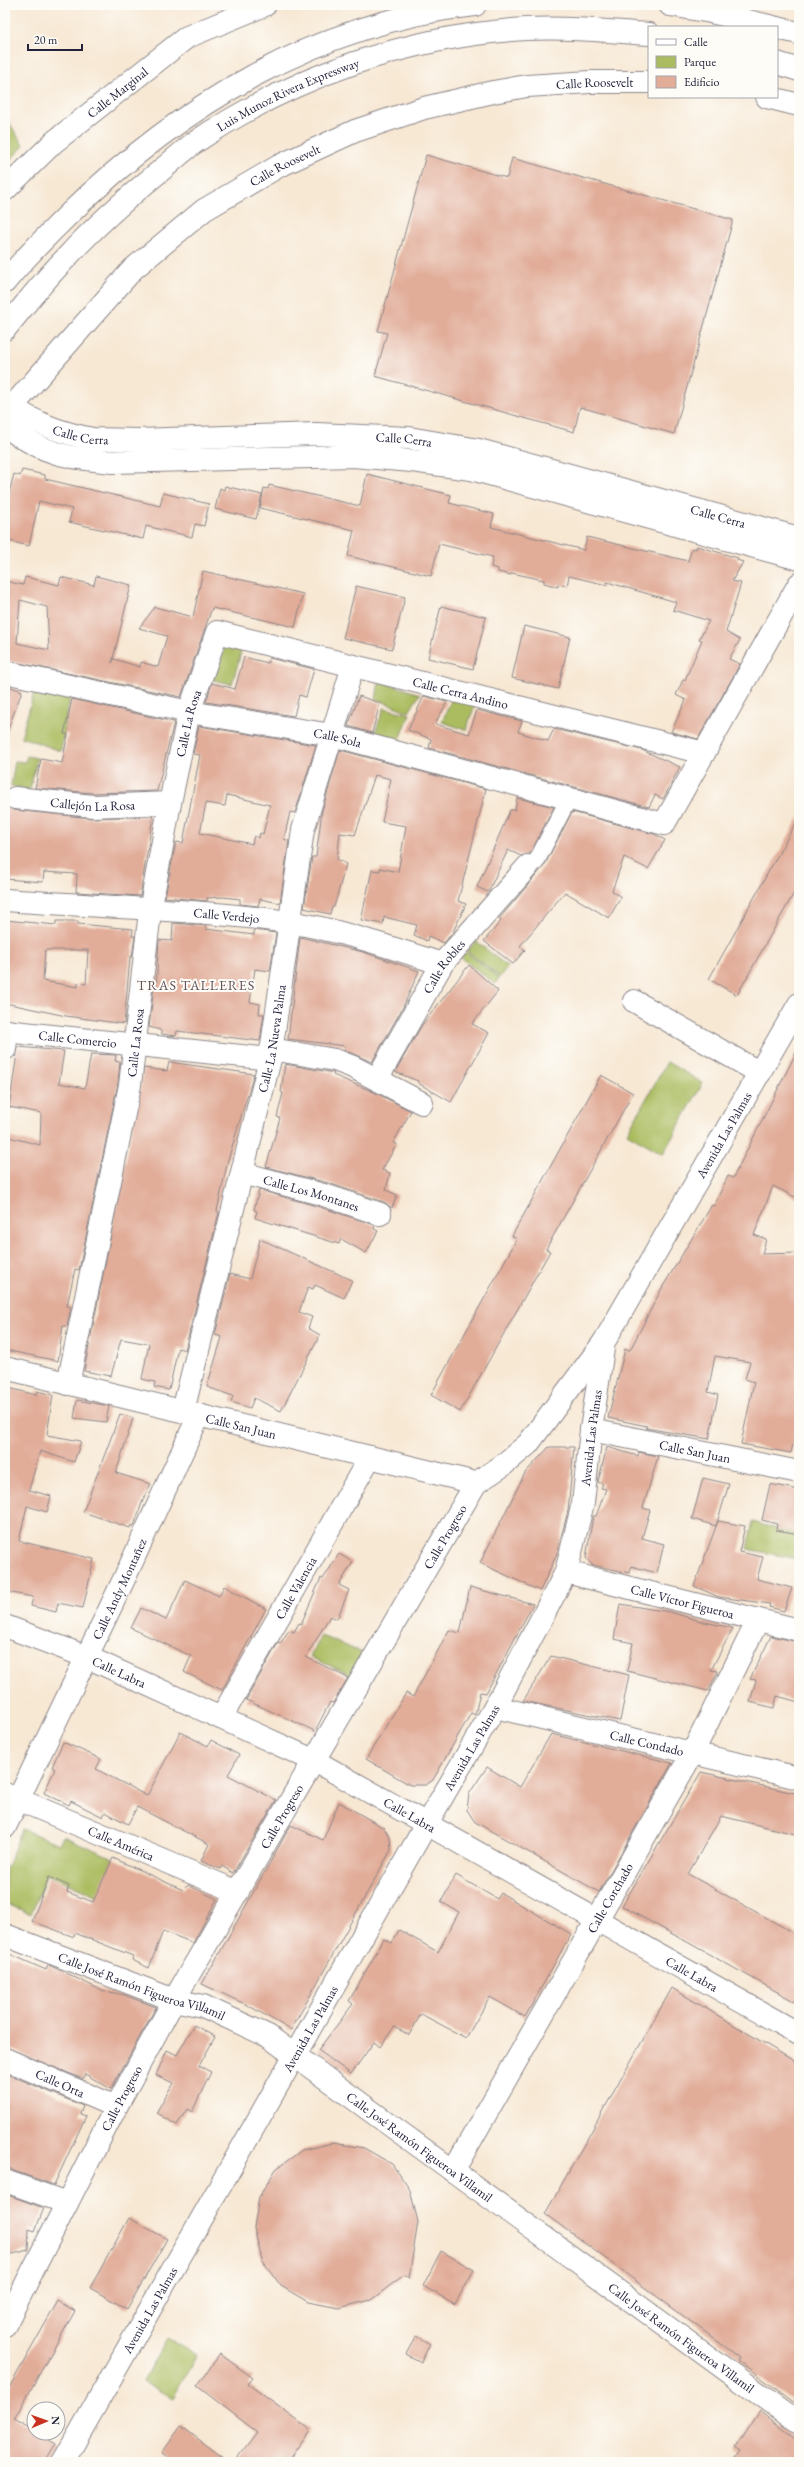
<svg xmlns="http://www.w3.org/2000/svg" width="804" height="2467" viewBox="0 0 804 2467" font-family="'EB Garamond',serif">
  <rect width="100%" height="100%" fill="#fdfcf7"/>
  <filter id="ink" filterUnits="userSpaceOnUse"><feTurbulence type="fractalNoise" baseFrequency=".025" numOctaves="2"/><feDisplacementMap in="SourceGraphic" scale="8" xChannelSelector="R" yChannelSelector="G"/><feConvolveMatrix kernelMatrix="1 2 1 2 8 2 1 2 1" color-interpolation-filters="sRGB"/></filter>
  <filter id="wash" filterUnits="userSpaceOnUse"><feTurbulence type="fractalNoise" baseFrequency=".012" numOctaves="4" result="noise"/><feDisplacementMap in="SourceGraphic" scale="16" xChannelSelector="R" yChannelSelector="G"/><feGaussianBlur stdDeviation="0.9" result="paint"/><feColorMatrix in="noise" values="0 0 0 0 0 0 0 0 0 0 0 0 0 0 0 0 0 1.4 0 .05"/><feComposite in="paint" operator="in"/></filter>
  <g filter="url(#wash)">
    <rect width="100%" height="100%" fill="#f7e8d4"/>
    <!-- green -->
    <path fill="#aabc5f" stroke="#666f4d" d="M5 116 24 146 5 165Z
      M226 645 242 649 232 684 213 680Z
      M379 681 420 694 409 712 376 699Z
      M35 689 70 697 61 751 21 737Z
      M452 698 475 705 466 730 442 722Z
      M384 708 410 714 399 742 374 735Z
      M27 756 37 758 30 790 11 786 15 761 25 762Z
      M476 941 508 967 500 977 467 951Z
      M466 952 499 978 495 984 460 957Z
      M667 1062 703 1083 663 1154 627 1133Z
      M753 1522 799 1535 798 1559 747 1549Z
      M321 1636 363 1653 351 1675 310 1657Z
      M22 1829 59 1844 63 1836 113 1858 97 1896 47 1874 31 1914 5 1903V1872Z
      M167 2338 197 2355 173 2398 143 2381Z"/>
    <g id="blocks">
      <!-- building -->
      <path fill="#e1ac98" fill-rule="evenodd" d="M426 155 507 178 512 158 733 220 674 434 580 407 574 432 375 376 387 333 378 331Z
        M22 470 45 475V479L160 506 163 493 209 504 204 526 195 524 192 537 146 526 143 539 69 522 72 509 39 501 29 546 5 540V515L8 497 14 474 20 476Z
        M367 474 451 495 449 503 494 514 491 527 584 550 587 537 688 561 692 548 696 549 697 546 738 558 737 560 743 562 732 581 741 583 726 632 740 640 729 659 740 664 698 739 671 732 686 700 676 695 683 680H685L702 640 699 639 709 621 673 610 676 602 607 582V585L569 576 567 586 558 584V587L544 583V580L512 573 511 575 498 572V569L491 567 493 557 439 544 431 576 348 556 354 530 260 508 264 488 268 489 269 485 360 506Z
        M225 486 262 495 256 519 215 509 220 488 224 490Z
        M203 571 303 594 295 627 212 608 181 697 5 660V581L23 585 25 577 59 585 61 577 94 585 96 576 131 585 112 663 114 659 140 667 141 662 158 667 167 636 139 628 155 607 193 617ZM20 600 47 607 49 650 17 643Z
        M356 586 405 597 392 649 343 638Z
        M441 606 486 617 473 669 428 658Z
        M524 626 570 637 558 689 512 678Z
        M244 657 268 663 269 658 314 669 306 697 299 695 294 716 206 702 212 683 235 689Z
        M5 685 22 691 7 732H5Z
        M359 696 380 703 372 733 348 726Z
        M424 696 447 702 435 724 469 734 477 710 522 721 518 732 548 741 554 729 642 750 680 767 663 799 655 795 649 807 429 748 431 739 408 730Z
        M72 699 174 722 157 791 93 793 35 788 41 759 62 763 68 734H64Z
        M199 726 316 745 295 813 290 812 284 839 289 841 280 903 260 899 258 906 240 904V899L223 897 207 898V901L165 897 176 842 183 843 200 755 193 754ZM227 795 270 805 263 834 260 833 259 838 254 836 252 844 200 833 206 803 225 806Z
        M340 750 486 789 458 901 466 904 453 932 444 943 428 936 427 941 414 935 417 925 384 917 383 924 361 920 372 870 380 871V868L398 872 406 826 382 822 391 779 375 775 355 835 340 833 337 859 346 864 334 907H332L330 914 304 908 312 857H316L322 811Z
        M517 798 554 807 530 854 521 856 508 850 488 892 477 887 510 810H515Z
        M5 805 14 810 92 818 153 816 140 896 76 892 77 874 44 872 43 882 5 879Z
        M572 812 654 834 665 840 648 869 624 857 612 891 621 897 609 918 565 892 520 946 525 950 513 964 484 941 501 921 499 919 544 866Z
        M799 817V884L737 995 709 979Z
        M5 920 56 925V921H78V924L133 929 132 936H135L132 957H130L124 1024 66 1016 5 1003ZM45 950H88L86 984 78 983V987L43 981Z
        M173 923 206 926V929L254 935V930L276 933 270 971 255 969 250 1002 260 1004 259 1014H264L260 1041 177 1031 176 1036 162 1034 160 1030 149 1027 154 987 156 988 159 940 172 941Z
        M300 937 363 952 419 971 403 1007 372 1062 344 1050 346 1046 288 1039Z
        M469 965 498 991 472 1024 489 1033 451 1102 418 1083V1081L395 1072 422 1025Z
        M18 1047 64 1051 59 1083 85 1088 91 1054 116 1055 115 1061 120 1062 118 1083 79 1270 75 1269 67 1306 71 1307 67 1326H63L58 1361 5 1350V1136L40 1145 41 1113 9 1107Z
        M799 1047V1199L773 1186 754 1235 766 1239 762 1254 799 1253V1418L791 1453 741 1444 754 1382 745 1379 750 1362 715 1356 708 1392 718 1395 709 1439 646 1428 647 1426 608 1418 625 1349 630 1350 662 1288 712 1205 714 1206 728 1176 733 1178Z
        M169 1062 254 1074 228 1160 217 1211 219 1212 185 1350 178 1348 169 1390 154 1387 155 1382 142 1379 149 1344 121 1339 111 1376 84 1371 144 1068 167 1071Z
        M285 1064 334 1073 333 1075 374 1092 411 1111 393 1143 397 1144 382 1170 390 1173 386 1190 397 1195 392 1208 384 1202 328 1183 266 1167 280 1118 277 1117 283 1093 281 1092Z
        M601 1075 633 1093 546 1249 550 1251 460 1412 431 1395 517 1239 512 1236Z
        M259 1190 320 1207 375 1225 374 1229 378 1231 366 1253 341 1239 339 1244 255 1218 257 1211 254 1210Z
        M260 1239 352 1280 344 1298 315 1285 313 1289 308 1287 299 1312 312 1317 308 1328 320 1335 281 1411 254 1398 250 1408 231 1402 233 1396 207 1387 222 1337 215 1335 230 1274 250 1279Z
        M5 1387 36 1395 37 1391 53 1395 47 1435 81 1441 74 1462 40 1451 29 1490 51 1496 47 1512 27 1506 19 1541 94 1559 83 1608 58 1603 56 1612 31 1606 33 1597 7 1592 9 1582 5 1581Z
        M77 1400 109 1406 106 1422 74 1418Z
        M120 1414 133 1418 116 1473 151 1484 144 1497 134 1526 131 1525 130 1528 83 1512Z
        M549 1447H574L568 1511 556 1556 540 1591 480 1563 525 1473Z
        M607 1447 638 1456 639 1452 658 1456 643 1508 650 1510 642 1538 664 1544 657 1573 631 1566 630 1573 592 1565 586 1558 593 1516H596L606 1489 601 1488 603 1484 598 1482Z
        M703 1478 729 1484 716 1526 692 1519Z
        M770 1484 799 1490V1534L776 1530 777 1524 762 1520Z
        M718 1521 745 1526 739 1552 763 1557 757 1579 792 1588 784 1611 769 1607 770 1604 719 1597 694 1586Z
        M339 1554 353 1562 339 1585 349 1590 337 1619 330 1616 306 1657 348 1678 333 1703 330 1702 315 1731 246 1700 278 1643 280 1644 289 1630 294 1632 299 1623 301 1624 321 1578 323 1579Z
        M185 1580 219 1596 224 1586 266 1609 222 1690 184 1672 191 1656 131 1628 141 1608 166 1620Z
        M470 1587 533 1604 486 1693 480 1692 475 1715 471 1713 433 1780 426 1785H410L366 1759 406 1693 413 1697 449 1630 460 1633Z
        M620 1604 670 1612 704 1622 733 1628 711 1670 718 1671 708 1691 627 1671 633 1643 614 1639Z
        M771 1636 799 1642V1702L777 1696 774 1708 750 1702 756 1680 750 1679Z
        M551 1656 629 1675 620 1721 523 1701Z
        M180 1732 208 1746 211 1740 239 1755 228 1775 276 1800 233 1873 222 1866 220 1869 201 1861 209 1844 137 1807 128 1824 105 1812 103 1817 71 1801 69 1805 44 1793 55 1769 52 1767 63 1742 101 1759 96 1769 147 1796Z
        M551 1734 672 1763 599 1892 475 1822 467 1810 469 1794 487 1767 520 1787Z
        M701 1772 799 1794V1835L721 1816 688 1874 799 1936V2004L622 1906Z
        M339 1802 384 1828 390 1838 391 1850 291 2030 249 2006 202 1984 291 1825 323 1840Z
        M113 1858 183 1890 188 1885 217 1899 193 1943 163 1931 149 1968 132 1960 133 1956 75 1933 74 1937 32 1921 49 1877 69 1886 67 1892 93 1902Z
        M456 1875 497 1899 501 1893 571 1934 525 2017 490 1997 466 2038 421 2014 409 2035 394 2027 380 2047 374 2042 351 2074 318 2050 353 2004 349 2001 384 1939 392 1943 399 1930 438 1952 459 1912 441 1902Z
        M5 1952 46 1970 48 1965 51 1966 101 1990 124 1995 156 2007 111 2089 85 2074 83 2079 5 2047Z
        M672 1988 799 2064V2406L737 2360 739 2357 545 2214Z
        M194 2025 215 2037 199 2066 211 2072 192 2112 187 2109 177 2125 156 2113 173 2083 156 2075 167 2050 177 2055Z
        M5 2073 83 2106 80 2114 86 2116 54 2185 14 2171 5 2165Z
        M333 2143 364 2148 392 2164 410 2190 418 2222 409 2278 404 2275 371 2300 339 2308 308 2302 281 2286 262 2260 254 2228 259 2197 276 2169 302 2150Z
        M5 2194 44 2208 35 2231 29 2229 28 2250 5 2256Z
        M129 2218 167 2239 127 2309 90 2288Z
        M441 2251 474 2270 455 2304 423 2286Z
        M58 2301 75 2311 14 2419 34 2430V2433H39L56 2443 45 2462H5V2395Z
        M416 2336 430 2344 421 2362 406 2354Z
        M220 2354 253 2378 248 2384 310 2430 287 2462H234L257 2432 197 2386Z
        M759 2411 799 2442V2462H734L741 2452 735 2448Z
        M181 2426 229 2462H174L162 2453Z"/>
    </g>
  </g>
  <g filter="url(#ink)">
    <use href="#blocks" fill-opacity="0" stroke="#8c8588" stroke-width="1"/>
    <g fill="none" stroke-linecap="round" stroke-linejoin="round">
      <defs>
        <path id="pedestrian" d="M528 866 536 862 569 798"/>
        <g id="minor">
          <path d="M767 97 799 105"/>
          <path id="s1" d="M5 190 54 142 187 37 265 5"/>
          <path id="s2" d="M5 415 133 269 204 210 279 166 355 131 424 108 493 92 527 86 590 82H649"/>
          <path id="s3" d="M5 672 189 712 332 735 664 824 799 584"/>
          <path id="s4" d="M15 798 93 806 170 803"/>
          <path id="s5" d="M5 900C99 907 195 909 288 922 341 930 392 948 442 964"/>
          <path d="M634 1001 760 1073"/>
          <path id="s6" d="M5 1031 270 1059"/>
          <path d="M5 1049 7 1031"/>
          <path d="M271 1049 335 1060 353 1067 422 1103"/>
          <path id="s7" d="M377 1079 442 964 528 866"/>
          <path id="s8" d="M242 1173 324 1195 380 1214"/>
          <path id="s9" d="M5 1368 476 1483"/>
          <path id="s10" d="M68 1384 130 1085 150 911 170 803 189 712 217 632 704 753"/>
          <path id="s11" d="M183 1411 270 1059 303 830 353 666"/>
          <path id="s12" d="M591 1430 799 1472"/>
          <path id="s13" d="M566 1572 799 1630"/>
          <path id="s14" d="M495 1707 799 1778"/>
          <path id="s15" d="M221 1718 370 1457"/>
          <path id="s16" d="M5 1794 238 1892"/>
          <path id="s17" d="M5 1827 125 1577 199 1415"/>
          <path id="s18" d="M5 1935 174 2000 203 2006 268 2036 799 2423"/>
          <path id="s19" d="M5 2059 116 2107"/>
          <path id="s20" d="M453 2171 692 1754 758 1620"/>
          <path d="M5 2181 67 2203"/>
          <path id="s21" d="M5 2325 116 2107 174 2000 476 1483 502 1466 528 1444 604 1342"/>
        </g>
        <g id="tertiary">
          <path id="s22" d="M5 403C36 423 56 432 93 439L139 440 316 434 409 438 479 450 799 538"/>
          <path d="M5 426C43 454 67 458 113 462L353 456 412 461 471 469 799 559"/>
          <path id="s23" d="M63 2462 427 1823 495 1707 566 1572 583 1503 591 1430 604 1342 799 1004"/>
        </g>
        <g id="primary">
          <path id="s24" d="M5 1626 87 1657 315 1761 799 2034"/>
        </g>
        <g id="motorway">
          <path d="M670 5 711 12 773 27"/>
          <path d="M777 28 799 33"/>
          <path d="M777 63 799 70"/>
          <path d="M5 282C24 258 46 237 67 216 179 106 317 22 475 5"/>
          <path id="s25" d="M5 329C25 305 44 280 66 258 94 227 127 198 159 172 171 162 182 152 194 143 291 77 408 36 526 29 567 27 608 31 649 34"/>
        </g>
      </defs>
      <!-- pedestrian casing -->
      <use href="#pedestrian" stroke="#8c8588" stroke-width="18"/>
      <!-- minor casing -->
      <use href="#minor" stroke="#8c8588" stroke-width="24"/>
      <!-- tertiary casing -->
      <use href="#tertiary" stroke="#8c8588" stroke-width="24"/>
      <!-- primary casing -->
      <use href="#primary" stroke="#8c8588" stroke-width="24"/>
      <!-- motorway casing -->
      <use href="#motorway" stroke="#8c8588" stroke-width="24"/>
      <!-- pedestrian -->
      <use href="#pedestrian" stroke="#fff" stroke-width="16"/>
      <!-- minor -->
      <use href="#minor" stroke="#fff" stroke-width="22"/>
      <!-- tertiary -->
      <use href="#tertiary" stroke="#fff" stroke-width="22"/>
      <!-- primary -->
      <use href="#primary" stroke="#fff" stroke-width="22"/>
      <!-- motorway -->
      <use href="#motorway" stroke="#fff" stroke-width="22"/>
    </g>
  </g>
  <g text-anchor="middle" stroke-width="4" stroke-linejoin="round" paint-order="stroke">
    <!-- street labels -->
    <g font-size="13" fill="#22223b" stroke="#fdfcf7">
      <text dy="5" stroke="none"><textPath href="#s2" startOffset="703">Calle Roosevelt</textPath></text>
      <text dy="5" stroke="none"><textPath href="#s1" startOffset="149">Calle Marginal</textPath></text>
      <text dy="5" stroke="none"><textPath href="#s25" startOffset="372">Luis Munoz Rivera Expressway</textPath></text>
      <text dy="5" stroke="none"><textPath href="#s2" startOffset="379">Calle Roosevelt</textPath></text>
      <text dy="5" stroke="none"><textPath href="#s22" startOffset="83">Calle Cerra</textPath></text>
      <text dy="5" stroke="none"><textPath href="#s22" startOffset="407">Calle Cerra</textPath></text>
      <text dy="5" stroke="none"><textPath href="#s22" startOffset="731">Calle Cerra</textPath></text>
      <text dy="5" stroke="none"><textPath href="#s10" startOffset="1019">Calle Cerra Andino</textPath></text>
      <text dy="5" stroke="none"><textPath href="#s10" startOffset="672">Calle La Rosa</textPath></text>
      <text dy="5" stroke="none"><textPath href="#s3" startOffset="339">Calle Sola</textPath></text>
      <text dy="5" stroke="none"><textPath href="#s4" startOffset="78">Callejón La Rosa</textPath></text>
      <text dy="5" stroke="none"><textPath href="#s5" startOffset="222">Calle Verdejo</textPath></text>
      <text dy="5" stroke="none"><textPath href="#s7" startOffset="131">Calle Robles</textPath></text>
      <text dy="5" stroke="none"><textPath href="#s6" startOffset="73">Calle Comercio</textPath></text>
      <text dy="5" stroke="none"><textPath href="#s11" startOffset="383">Calle La Nueva Palma</textPath></text>
      <text dy="5" stroke="none"><textPath href="#s10" startOffset="348">Calle La Rosa</textPath></text>
      <text dy="5" stroke="none"><textPath href="#s23" startOffset="1495">Avenida Las Palmas</textPath></text>
      <text dy="5" stroke="none"><textPath href="#s8" startOffset="72">Calle Los Montanes</textPath></text>
      <text dy="5" stroke="none"><textPath href="#s9" startOffset="243">Calle San Juan</textPath></text>
      <text dy="5" stroke="none"><textPath href="#s23" startOffset="1159">Avenida Las Palmas</textPath></text>
      <text dy="5" stroke="none"><textPath href="#s12" startOffset="106">Calle San Juan</textPath></text>
      <text dy="5" stroke="none"><textPath href="#s21" startOffset="903">Calle Progreso</textPath></text>
      <text dy="5" stroke="none"><textPath href="#s15" startOffset="150">Calle Valencia</textPath></text>
      <text dy="5" stroke="none"><textPath href="#s17" startOffset="264">Calle Andy Montañez</textPath></text>
      <text dy="5" stroke="none"><textPath href="#s13" startOffset="120">Calle Víctor Figueroa</textPath></text>
      <text dy="5" stroke="none"><textPath href="#s24" startOffset="123">Calle Labra</textPath></text>
      <text dy="5" stroke="none"><textPath href="#s14" startOffset="156">Calle Condado</textPath></text>
      <text dy="5" stroke="none"><textPath href="#s23" startOffset="823">Avenida Las Palmas</textPath></text>
      <text dy="5" stroke="none"><textPath href="#s24" startOffset="447">Calle Labra</textPath></text>
      <text dy="5" stroke="none"><textPath href="#s21" startOffset="579">Calle Progreso</textPath></text>
      <text dy="5" stroke="none"><textPath href="#s16" startOffset="126">Calle América</textPath></text>
      <text dy="5" stroke="none"><textPath href="#s20" startOffset="315">Calle Corchado</textPath></text>
      <text dy="5" stroke="none"><textPath href="#s24" startOffset="771">Calle Labra</textPath></text>
      <text dy="5" stroke="none"><textPath href="#s18" startOffset="146">Calle José Ramón Figueroa Villamil</textPath></text>
      <text dy="5" stroke="none"><textPath href="#s23" startOffset="499">Avenida Las Palmas</textPath></text>
      <text dy="5" stroke="none"><textPath href="#s19" startOffset="60">Calle Orta</textPath></text>
      <text dy="5" stroke="none"><textPath href="#s21" startOffset="255">Calle Progreso</textPath></text>
      <text dy="5" stroke="none"><textPath href="#s18" startOffset="470">Calle José Ramón Figueroa Villamil</textPath></text>
      <text dy="5" stroke="none"><textPath href="#s23" startOffset="175">Avenida Las Palmas</textPath></text>
      <text dy="5" stroke="none"><textPath href="#s18" startOffset="794">Calle José Ramón Figueroa Villamil</textPath></text>
    </g>
    <!-- neighbourhood labels -->
    <g font-size="14" letter-spacing="1" fill="#65525c" stroke="#fdfcf7">
      <text x="196" y="990">TRAS TALLERES</text>
    </g>
  </g>
  <!-- margin -->
  <rect width="804" height="2467" fill="none" stroke="#fdfcf7" stroke-width="20"/>
  <!-- legend -->
  <rect x="648" y="26" width="130" height="72" fill="#fdfcf7" stroke="#a5a5ac"/>
  <rect x="656" y="39" width="20" height="6" fill="#ffffff" stroke="#a5a5ac"/>
  <text x="684" y="46" font-size="12" fill="#22223b">Calle</text>
  <rect x="656" y="56" width="20" height="12" fill="#aabc5f" stroke="#a5a5ac"/>
  <text x="684" y="66" font-size="12" fill="#22223b">Parque</text>
  <rect x="656" y="76" width="20" height="12" fill="#e1ac98" stroke="#a5a5ac"/>
  <text x="684" y="86" font-size="12" fill="#22223b">Edificio</text>
  <!-- north arrow -->
  <g transform="translate(46 2421) rotate(88)"><circle r="19" fill="#fdfcf7" stroke="#a5a5ac"/>
  <path d="M0-3L7 15L0 10L-7 15Z" fill="#c8321e"/>
  <text y="-6" font-size="11" font-weight="bold" text-anchor="middle" fill="#22223b">N</text>
  </g>
  <!-- scale -->
  <path d="M28 44v6h54v-6" fill="none" stroke="#22223b" stroke-width="2"/>
  <text x="34" y="44" font-size="12" fill="#22223b" stroke="#fdfcf7" stroke-width="3" paint-order="stroke">20 m</text>
</svg>
